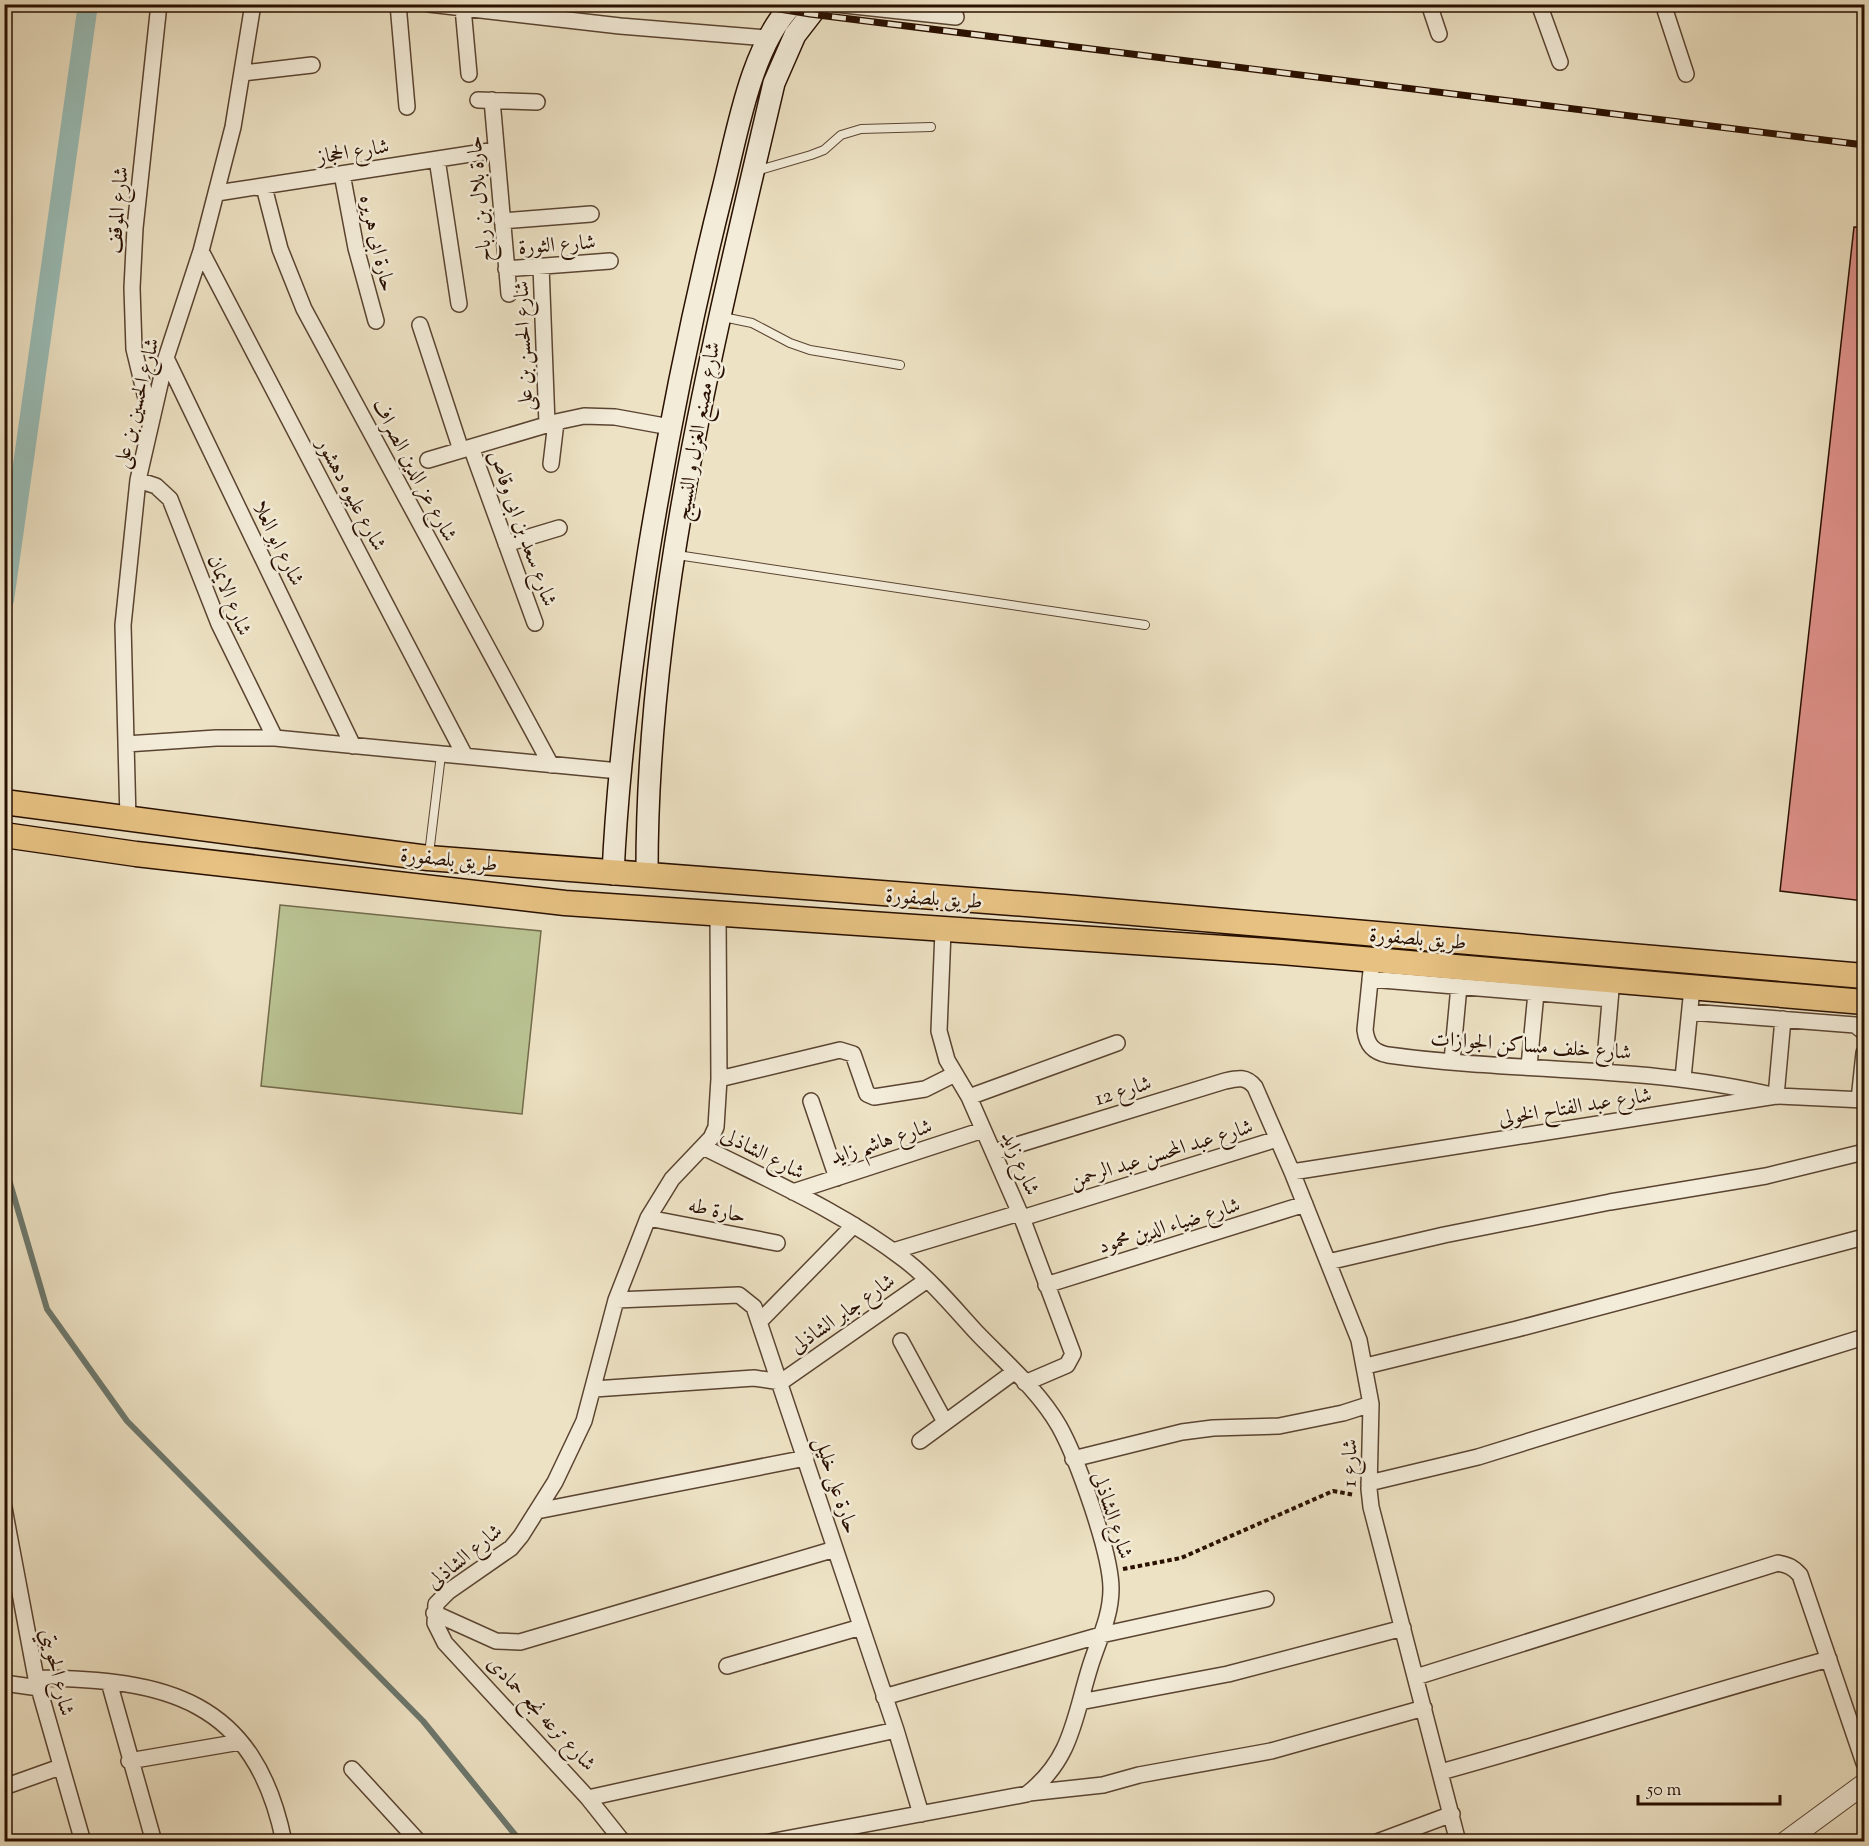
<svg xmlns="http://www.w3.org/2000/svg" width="1869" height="1846" viewBox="0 0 1869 1846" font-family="'Sorts Mill Goudy',Amiri,serif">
  <rect width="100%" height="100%" fill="#ede2c4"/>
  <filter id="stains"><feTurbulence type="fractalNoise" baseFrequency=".00333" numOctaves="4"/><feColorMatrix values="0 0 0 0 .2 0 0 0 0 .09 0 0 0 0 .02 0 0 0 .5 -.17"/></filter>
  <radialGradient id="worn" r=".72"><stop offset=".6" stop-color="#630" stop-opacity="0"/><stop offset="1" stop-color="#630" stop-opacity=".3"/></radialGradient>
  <!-- green -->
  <path fill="#bac393" stroke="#726a4a" stroke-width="1.5" d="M280 905 541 931 522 1114 261 1086Z"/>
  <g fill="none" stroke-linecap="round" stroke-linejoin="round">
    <!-- stream -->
    <path stroke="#6c786e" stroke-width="6" d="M4 1115 5 1166 47 1309 127 1421 423 1721 521 1842"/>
    <!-- canal -->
    <path stroke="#99bdb7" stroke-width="20" d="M4 600 88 4"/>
  </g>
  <!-- building -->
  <path fill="#dd9089" stroke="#291000" stroke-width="1.5" d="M1854 227 1864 228V901L1780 891Z"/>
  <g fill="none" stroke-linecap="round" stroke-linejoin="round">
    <defs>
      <path id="service" d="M756 171 811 155 824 150 841 135 861 129 931 127
        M723 317 752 323 790 343 810 350 900 365
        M677 555 1145 625
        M429 854 441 755"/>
      <path id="minor" d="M398 4 407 107
        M429 4 620 26 768 38
        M835 4 956 17
        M1429 4 1439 34
        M1539 4 1560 62
        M1663 4 1686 74
        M463 8 469 74
        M243 73 312 65
        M478 100 537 102
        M492 100 509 294
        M437 159 459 304
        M342 174 356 248 376 321
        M264 187 280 249 304 309 551 765
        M217 193 496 150
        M502 221 591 214
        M201 251 465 756
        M541 266 547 424
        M506 269 610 261
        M420 325 461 450
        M166 358 353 746
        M150 415 134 349 132 288 135 228 159 4
        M471 447 535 623
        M428 460 556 422 584 416 615 417 670 427
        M551 464 556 422
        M138 480 156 486 170 499 219 624 275 738
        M506 544 559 528
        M126 744 216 738H275L619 771
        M128 820 123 625 138 480 166 358 201 251 233 127 253 4
        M943 931 939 1031 947 1060 969 1097 1022 1218 1073 1354 1067 1365 1025 1383
        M1372 961 1365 1030C1367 1045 1373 1052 1388 1055 1517 1073 1648 1065 1776 1096L1783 1019
        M1370 979 1610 999
        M1690 1012 1855 1025 1864 1032
        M1452 1061 1459 986
        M1529 1066 1536 993
        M1604 1071 1611 990
        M1683 1078 1692 988
        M719 1079 840 1050 853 1054 867 1094 874 1097 925 1089 955 1074
        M969 1097 1117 1043
        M1859 1100 1864 1053
        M811 1101 837 1178
        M703 1147C771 1181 844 1213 905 1260 932 1281 955 1309 978 1334 1005 1362 1039 1391 1059 1426 1077 1458 1111 1553 1111 1589 1111 1617 1098 1641 1090 1667 1074 1718 1072 1759 1027 1794L769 1842
        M994 1152 1225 1081C1238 1078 1246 1076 1255 1087L1292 1172 1359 1340 1371 1404 1369 1489 1371 1507 1458 1842
        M1292 1172 1776 1096 1864 1100
        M793 1192 983 1130
        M648 1218 777 1243
        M1022 1218 1277 1139
        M893 1251 1019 1213
        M1328 1262 1444 1235 1610 1202 1766 1176 1864 1152
        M1046 1285 1305 1204
        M616 1300 739 1295 754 1307 896 1730 921 1814
        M761 1320 854 1225
        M901 1341 945 1422
        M1366 1366 1517 1329 1864 1237
        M594 1389 754 1378 781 1382 927 1280
        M920 1441 1014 1372
        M1073 1459 1182 1432 1213 1428 1279 1426 1343 1413 1371 1404
        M1369 1483 1478 1457 1864 1337
        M4 1508 36 1678 83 1842
        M537 1511 806 1458
        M434 1613 496 1641 520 1642 835 1549
        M727 1666 861 1627
        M1416 1677 1778 1563C1788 1565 1793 1567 1800 1575L1864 1763
        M36 1678C166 1679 255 1699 284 1842
        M109 1682 154 1842
        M4 1683 39 1688
        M884 1697 1101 1635 1266 1599
        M1080 1702 1228 1674 1403 1628
        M129 1761 240 1742
        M352 1769 419 1842
        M1441 1772C1571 1736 1698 1695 1829 1659
        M4 1787 60 1767
        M1029 1793 1103 1785 1139 1775 1271 1751 1424 1708
        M588 1798 896 1730
        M623 1842 588 1798 445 1643 435 1623 436 1604 449 1591 511 1548 521 1536 555 1482 584 1421 616 1300 648 1218 672 1179 711 1138 716 1127 719 1079 718 916
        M1377 1842 1452 1814"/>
      <path id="tertiary" d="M1785 1842 1864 1784"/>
      <path id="secondary" d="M613 874C618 764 632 657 649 549 669 428 693 308 723 189 737 134 751 45 793 4
        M647 876C646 607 713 344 774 83L795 35 819 4"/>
      <path id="primary" d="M4 802 428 858 1064 907 1864 976
        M4 835 136 854 565 903 1281 952 1864 1002"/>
    </defs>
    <!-- service casing -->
    <use href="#service" stroke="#5a4431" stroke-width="10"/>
    <!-- minor casing -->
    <use href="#minor" stroke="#5a4431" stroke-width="18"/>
    <!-- tertiary casing -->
    <use href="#tertiary" stroke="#5a4431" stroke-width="22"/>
    <!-- secondary casing -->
    <use href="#secondary" stroke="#291000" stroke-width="24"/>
    <!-- primary casing -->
    <use href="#primary" stroke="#291000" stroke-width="27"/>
    <!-- path -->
    <path stroke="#291000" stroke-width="4" stroke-dasharray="4.5 3" stroke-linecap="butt" d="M1123 1569 1181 1558 1333 1491 1355 1495"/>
    <!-- service -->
    <use href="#service" stroke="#f3ecd9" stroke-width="8"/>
    <!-- minor -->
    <use href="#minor" stroke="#f3ecd9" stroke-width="15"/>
    <!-- tertiary -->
    <use href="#tertiary" stroke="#f3ecd9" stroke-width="20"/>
    <!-- secondary -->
    <use href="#secondary" stroke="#f3ecd9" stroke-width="21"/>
    <!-- primary -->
    <use href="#primary" stroke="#e6c182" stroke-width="24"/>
    <defs>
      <path id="rail" d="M749 4 810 14 1864 145"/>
    </defs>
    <!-- rail casing -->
    <use href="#rail" stroke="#291000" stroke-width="7"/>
    <!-- rail -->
    <use href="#rail" stroke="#f3ecd9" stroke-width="4.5" stroke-dasharray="14" stroke-linecap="butt"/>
  </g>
  <g text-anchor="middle" stroke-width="5" stroke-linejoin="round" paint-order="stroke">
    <!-- street labels -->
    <g font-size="21" fill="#291000" stroke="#f3ecd9">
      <text transform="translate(353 151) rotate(-9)" y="7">شارع الحجاز</text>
      <text transform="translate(479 199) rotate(-95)" y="7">حارة بلال بن رباح</text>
      <text transform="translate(117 210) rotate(-85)" y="7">شارع الموقف</text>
      <text transform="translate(378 243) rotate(77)" y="7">حارة ابى هريره</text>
      <text transform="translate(557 244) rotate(-4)" y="7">شارع الثورة</text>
      <text transform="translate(523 346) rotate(-92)" y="7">شارع الحسن بن على</text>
      <text transform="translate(136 403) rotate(-76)" y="7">شارع الحسين بن على</text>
      <text transform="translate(697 431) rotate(-80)" y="7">شارع مصنع الغزل و النسيج</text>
      <text transform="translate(415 470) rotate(62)" y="7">شارع عز الدين الصراف</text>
      <text transform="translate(352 494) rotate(62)" y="7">شارع عليوه دهشور</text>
      <text transform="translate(523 528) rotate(70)" y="7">شارع سعد بن ابى وقاص</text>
      <text transform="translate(279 543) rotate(64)" y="7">شارع ابو العلا</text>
      <text transform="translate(230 595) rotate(68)" y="7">شارع الايمان</text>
      <text transform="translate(449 859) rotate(6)" y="7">طريق بلصفورة</text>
      <text transform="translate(934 898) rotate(4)" y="7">طريق بلصفورة</text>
      <text transform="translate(1418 938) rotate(5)" y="7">طريق بلصفورة</text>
      <text transform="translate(1531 1045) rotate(4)" y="7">شارع خلف مساكن الجوازات</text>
      <text transform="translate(1123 1090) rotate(-17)" y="7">شارع 12</text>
      <text transform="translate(1575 1106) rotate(-9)" y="7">شارع عبد الفتاح الخولى</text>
      <text transform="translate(881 1141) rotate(-18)" y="7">شارع هاشم زايد</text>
      <text transform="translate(763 1153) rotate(27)" y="7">شارع الشاذلى</text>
      <text transform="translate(1161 1153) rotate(-17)" y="7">شارع عبد المحسن عبد الرحمن</text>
      <text transform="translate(1021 1163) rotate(67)" y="7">شارع زايد</text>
      <text transform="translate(717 1210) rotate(11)" y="7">حارة طه</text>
      <text transform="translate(1169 1225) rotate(-17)" y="7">شارع ضياء الدين محمود</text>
      <text transform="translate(842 1313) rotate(-35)" y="7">شارع جابر الشاذلى</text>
      <text transform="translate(1349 1463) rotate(-89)" y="7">شارع 1</text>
      <text transform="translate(837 1485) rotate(72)" y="7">حارة على خليل</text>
      <text transform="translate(1113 1515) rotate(72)" y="7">شارع الشاذلى</text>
      <text transform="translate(464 1556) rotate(-39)" y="7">شارع الشاذلى</text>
      <text transform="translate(58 1672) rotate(77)" y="7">شارع الحويتي</text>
      <text transform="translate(542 1713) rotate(47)" y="7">شارع ترعه نجع حمادى</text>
    </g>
  </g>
  <!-- margin -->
  <rect width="1869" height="1846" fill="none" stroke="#ede2c4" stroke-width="24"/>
  <rect x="6" y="6" width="1857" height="1834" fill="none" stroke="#291000" stroke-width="3"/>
  <rect x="12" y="12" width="1845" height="1822" fill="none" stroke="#291000" stroke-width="1.5"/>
  <!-- scale -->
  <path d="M1638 1795v9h142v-9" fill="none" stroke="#291000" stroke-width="3"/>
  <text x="1647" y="1795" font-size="18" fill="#291000" stroke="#f3ecd9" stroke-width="4.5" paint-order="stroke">50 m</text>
  <rect width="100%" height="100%" filter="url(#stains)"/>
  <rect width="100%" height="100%" fill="url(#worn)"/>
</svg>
